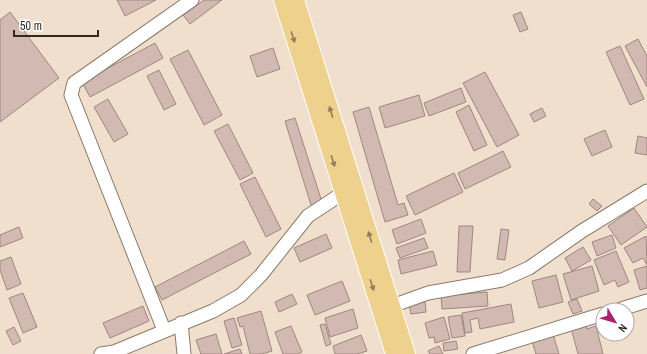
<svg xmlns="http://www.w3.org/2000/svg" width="647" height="354" viewBox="0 0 647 354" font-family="'Archivo Narrow',sans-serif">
  <rect width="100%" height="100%" fill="#f0dfcc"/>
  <!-- building -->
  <path fill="#d2b9b1" stroke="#9f8780" d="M117 0H156L125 16Z
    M204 0H222L190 24 183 15Z
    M10 12 59 78 0 122V20Z
    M521 12 528 29 520 32 513 15Z
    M638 39 647 56V87L625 46Z
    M155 43 163 58 90 97 82 82Z
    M620 46 644 99 630 105 606 52Z
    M273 48 280 69 257 77 250 56Z
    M188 50 222 115 204 125 170 59Z
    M159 70 176 104 164 110 147 76Z
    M485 72 519 135 497 147 463 83Z
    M461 88 466 102 429 116 424 103Z
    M419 95 425 116 385 128 379 107Z
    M108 99 128 134 114 142 94 107Z
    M469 105 487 145 474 151 456 112Z
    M369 107 398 205 404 203 408 215 385 222 353 112Z
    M542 108 546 116 534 122 530 114Z
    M295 118 322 202 311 205 285 121Z
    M228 124 253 173 240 180 214 131Z
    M605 130 612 147 592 156 584 139Z
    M638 136 647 138V155L635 153Z
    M503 151 511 167 465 189 458 173Z
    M454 173 463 192 415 215 406 196Z
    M255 177 281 229 266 237 240 184Z
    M593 199 602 206 597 211 589 204Z
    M634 208 647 227 621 245 608 226Z
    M421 219 426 233 397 244 392 230Z
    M459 226H473L470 272H457Z
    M19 227 23 238 0 247V235Z
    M501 229 509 230 505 260 497 259Z
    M326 234 332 248 300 262 294 248Z
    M612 235 616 248 597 256 592 242Z
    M646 236 647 265 643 258 633 263 624 248Z
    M424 238 428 248 400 258 396 248Z
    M244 241 251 254 162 300 155 287Z
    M583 247 591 260 572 271 565 258Z
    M433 251 437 265 401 274 398 260Z
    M616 251 629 282 618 287 615 280 604 285 594 260Z
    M11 257 21 284 7 290 0 270V261Z
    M592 266 599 291 571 300 563 274Z
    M647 266V288L640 290 634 270Z
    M556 275 563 302 539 308 532 281Z
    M342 281 350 301 315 315 307 295Z
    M487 292 488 306 442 309 441 296Z
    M23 293 37 327 23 333 9 298Z
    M292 294 297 304 279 312 275 302Z
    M577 299 582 311 573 314 568 302Z
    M425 302 426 312 411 314 409 304Z
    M511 304 514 322 480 329 478 318 470 320 472 332 465 333 462 313Z
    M143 306 149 321 110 338 103 323Z
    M353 309 358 328 330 337 325 318Z
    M261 311 272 351 262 354H250L243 326 240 327 237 318Z
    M461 315 465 336 452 338 448 317Z
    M444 317 450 339 435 343 434 337 429 338 425 323Z
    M234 318 242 345 232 348 224 321Z
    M325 324 331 344 326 346 320 325Z
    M585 324 587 329 596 326 603 354H578L571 328Z
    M291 326 302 352 297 354H283L275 332Z
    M14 327 21 341 13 345 6 331Z
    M552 331 559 354H536L531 338Z
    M216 334 222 354H201L196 340Z
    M361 335 367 351 357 354H335L333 346Z
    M456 341 458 349 444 351 443 343Z
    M439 346 443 354H430L428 351Z
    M240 349 242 354H224Z"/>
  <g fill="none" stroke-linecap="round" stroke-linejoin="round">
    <defs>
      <path id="minor" d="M392 306 428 293 502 280 529 268 582 231 647 191
        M618 310 647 301
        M181 323 184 354
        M164 330 71 95 74 83 192 0
        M101 354 114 352 213 311 241 295 261 275 308 216 343 193
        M473 354 603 314"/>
      <path id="major" d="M282 0 394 354
        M296 0 407 354"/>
    </defs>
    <!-- minor casing -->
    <use href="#minor" stroke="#8a7b6a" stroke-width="15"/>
    <!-- major casing -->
    <use href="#major" stroke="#fff" stroke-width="18"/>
    <!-- minor -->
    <use href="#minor" stroke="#fff" stroke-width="13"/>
    <!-- major -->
    <use href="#major" stroke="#efd18e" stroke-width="16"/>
  </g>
  <!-- one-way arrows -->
  <defs><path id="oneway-solid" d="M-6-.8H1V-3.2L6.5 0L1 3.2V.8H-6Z"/></defs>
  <g fill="#8f7d58">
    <use href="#oneway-solid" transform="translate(293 37) rotate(72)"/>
    <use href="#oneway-solid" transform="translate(331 112) rotate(-107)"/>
    <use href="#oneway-solid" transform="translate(333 161) rotate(72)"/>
    <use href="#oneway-solid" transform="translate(370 237) rotate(-107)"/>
    <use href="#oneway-solid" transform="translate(372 285) rotate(72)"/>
  </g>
  <!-- north arrow -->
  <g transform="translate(615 322) rotate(128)"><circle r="19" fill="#ffffff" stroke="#aca9a7"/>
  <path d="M0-3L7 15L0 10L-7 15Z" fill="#a9246f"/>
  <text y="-6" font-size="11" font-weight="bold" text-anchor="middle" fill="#2f2922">N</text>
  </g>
  <!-- scale -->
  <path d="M14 30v6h84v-6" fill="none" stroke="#2f2922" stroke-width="2"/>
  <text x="20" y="30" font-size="12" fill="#2f2922" stroke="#ffffff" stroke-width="3" paint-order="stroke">50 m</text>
</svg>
